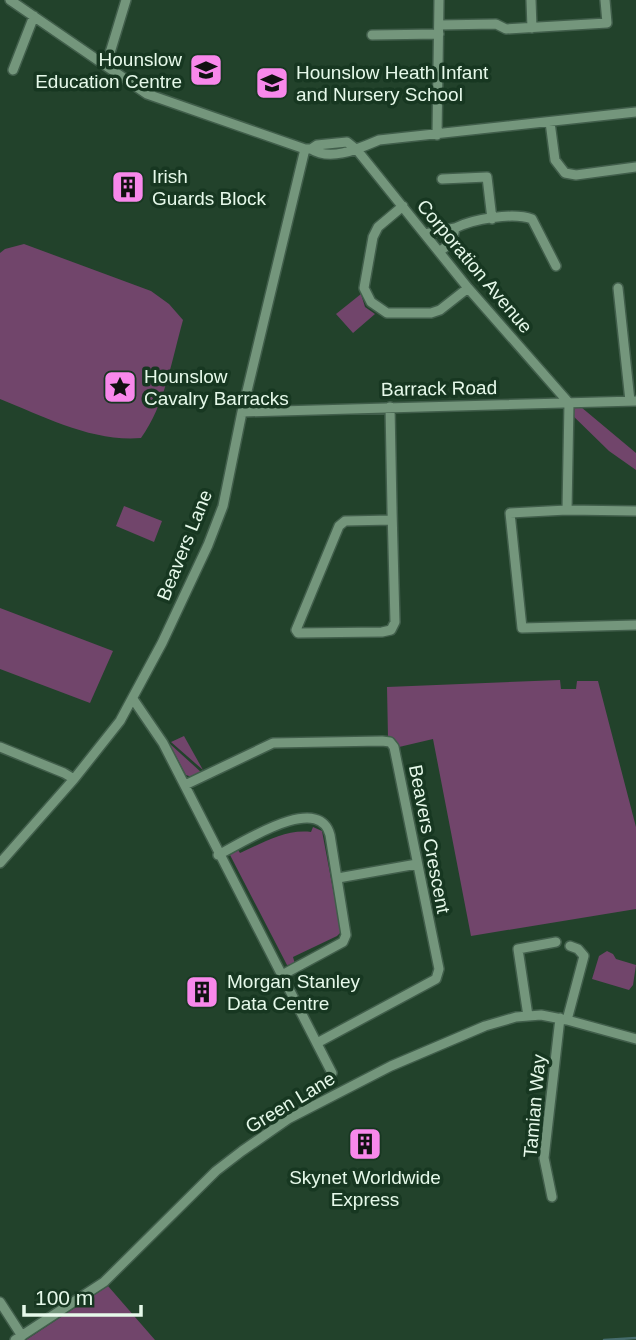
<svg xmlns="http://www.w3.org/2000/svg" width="636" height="1340" viewBox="0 0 636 1340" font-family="Arial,sans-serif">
  <rect width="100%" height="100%" fill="#22422b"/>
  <!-- green -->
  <path fill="#71456b" d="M24 244 151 291 169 304 183 320C172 359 165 405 141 438 92 442 45 417 0 399V253L5 249Z
    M361 294 365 307 375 314 353 333 336 314Z
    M581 407 636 453V470L609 451 566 409Z
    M124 506 162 521 154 542 116 526Z
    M0 608 113 651 90 703 0 669Z
    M560 680 561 689H576L577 681H598L636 827V909L471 936 433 739 399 747 388 738 387 687Z
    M184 736 203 770 171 742Z
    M169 743 170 744 202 773 192 777 186 775Z
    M313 827 322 831 341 932 337 936 293 957 295 964 287 965 229 853 236 847 240 853C263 843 285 829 311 832Z
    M607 951 613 954 616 959 636 965 633 985 629 990 592 979 599 956Z
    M108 1286 155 1340H26Z"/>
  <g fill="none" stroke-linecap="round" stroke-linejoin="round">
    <!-- stream -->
    <path stroke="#456c6c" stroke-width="2.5" d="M604 1340 636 1338"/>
    <defs>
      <path id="minor" d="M10 0 147 94 305 149H311L317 145 347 142 357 150 468 288 569 403
        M531 0 532 28
        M439 25 496 24 506 29 607 23 605 0
        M372 35 439 34
        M106 66 126 0
        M13 70 34 16
        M550 122 555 160 565 173 576 175 636 167
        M437 135 439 0
        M311 149C331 162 360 148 379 140L636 112
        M442 179 487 177 492 219
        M403 206 378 227 373 237 364 288 371 302 387 313H431L440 310 468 288
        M425 234 455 228
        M439 252 452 242 455 228C473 219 513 212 532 219L556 266
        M618 288 630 401
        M569 403 567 510 636 511
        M390 407C391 479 393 550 395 622L391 630 382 632 298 633 296 630 339 526 345 521 392 520
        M242 412 636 401
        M567 510 510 513 522 628 636 625
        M133 699 163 743 332 1073
        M0 747 64 773 74 779
        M185 785 273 743 382 741 390 742 394 747 439 969 436 979 317 1043
        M218 855C242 843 319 792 330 835L346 935 343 942 282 975
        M0 863 74 779 120 721 162 643 208 545 223 506 242 412 305 149
        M338 878 417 864
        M528 1016 518 949 556 942
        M567 1020 584 956 578 949 570 946
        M552 1197 544 1158 560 1018
        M0 1302 22 1336
        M15 1340 104 1282 216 1171 242 1151 288 1119 391 1066 485 1026 516 1017 541 1015 567 1020 636 1039"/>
    </defs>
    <!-- minor casing -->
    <use href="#minor" stroke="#415e4b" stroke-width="12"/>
    <!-- minor -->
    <use href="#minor" stroke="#74967c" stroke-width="9"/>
  </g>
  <!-- icons -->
  <defs>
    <symbol id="school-square" viewBox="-11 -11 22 22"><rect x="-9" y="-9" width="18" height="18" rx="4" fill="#f888eb" stroke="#173721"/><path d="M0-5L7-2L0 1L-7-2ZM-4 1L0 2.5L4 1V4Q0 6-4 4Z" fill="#111"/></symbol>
    <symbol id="building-square" viewBox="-11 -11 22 22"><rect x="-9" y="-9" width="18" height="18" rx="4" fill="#f888eb" stroke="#173721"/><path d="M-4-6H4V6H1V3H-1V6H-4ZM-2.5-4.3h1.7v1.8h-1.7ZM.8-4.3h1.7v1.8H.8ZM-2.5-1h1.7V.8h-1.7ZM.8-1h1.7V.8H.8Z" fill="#111"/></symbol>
    <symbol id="sight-square" viewBox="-11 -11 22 22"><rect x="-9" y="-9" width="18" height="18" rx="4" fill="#f888eb" stroke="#173721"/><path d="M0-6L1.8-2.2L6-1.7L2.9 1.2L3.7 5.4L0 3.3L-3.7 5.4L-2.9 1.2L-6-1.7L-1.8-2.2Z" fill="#111"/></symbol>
  </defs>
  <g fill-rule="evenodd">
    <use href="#school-square" x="187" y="51" width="38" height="38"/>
    <use href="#school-square" x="253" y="64" width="38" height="38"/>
    <use href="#building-square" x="109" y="168" width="38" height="38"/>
    <use href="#sight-square" x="101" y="368" width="38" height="38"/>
    <use href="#building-square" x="183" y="973" width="38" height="38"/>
    <use href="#building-square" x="346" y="1125" width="38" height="38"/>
  </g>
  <g text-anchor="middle" stroke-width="7" stroke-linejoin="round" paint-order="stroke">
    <!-- poi labels -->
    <g font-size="19" fill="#e6f9ea" stroke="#173721" text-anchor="start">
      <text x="182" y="66" text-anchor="end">Hounslow<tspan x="182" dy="22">Education Centre</tspan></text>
      <text x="296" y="79">Hounslow Heath Infant<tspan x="296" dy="22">and Nursery School</tspan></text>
      <text x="152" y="183">Irish<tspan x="152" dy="22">Guards Block</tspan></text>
      <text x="144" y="383">Hounslow<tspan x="144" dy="22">Cavalry Barracks</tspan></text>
      <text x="227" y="988">Morgan Stanley<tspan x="227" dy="22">Data Centre</tspan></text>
      <text x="365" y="1184" text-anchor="middle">Skynet Worldwide<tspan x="365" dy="22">Express</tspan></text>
    </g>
    <!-- street labels -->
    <g font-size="19" fill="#e6f9ea" stroke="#173721">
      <text transform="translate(475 266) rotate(50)" y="7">Corporation Avenue</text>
      <text transform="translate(439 388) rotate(-1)" y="7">Barrack Road</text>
      <text transform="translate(184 545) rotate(-68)" y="7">Beavers Lane</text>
      <text transform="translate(430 839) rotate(79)" y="7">Beavers Crescent</text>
      <text transform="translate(290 1102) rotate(-31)" y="7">Green Lane</text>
      <text transform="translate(534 1106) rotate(-85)" y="7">Tamian Way</text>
    </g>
  </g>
  <!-- scale -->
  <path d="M24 1305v10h117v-10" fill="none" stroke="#e6f9ea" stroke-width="3.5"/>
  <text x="35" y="1305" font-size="21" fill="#e6f9ea" stroke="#173721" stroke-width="5" paint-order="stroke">100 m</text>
</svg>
